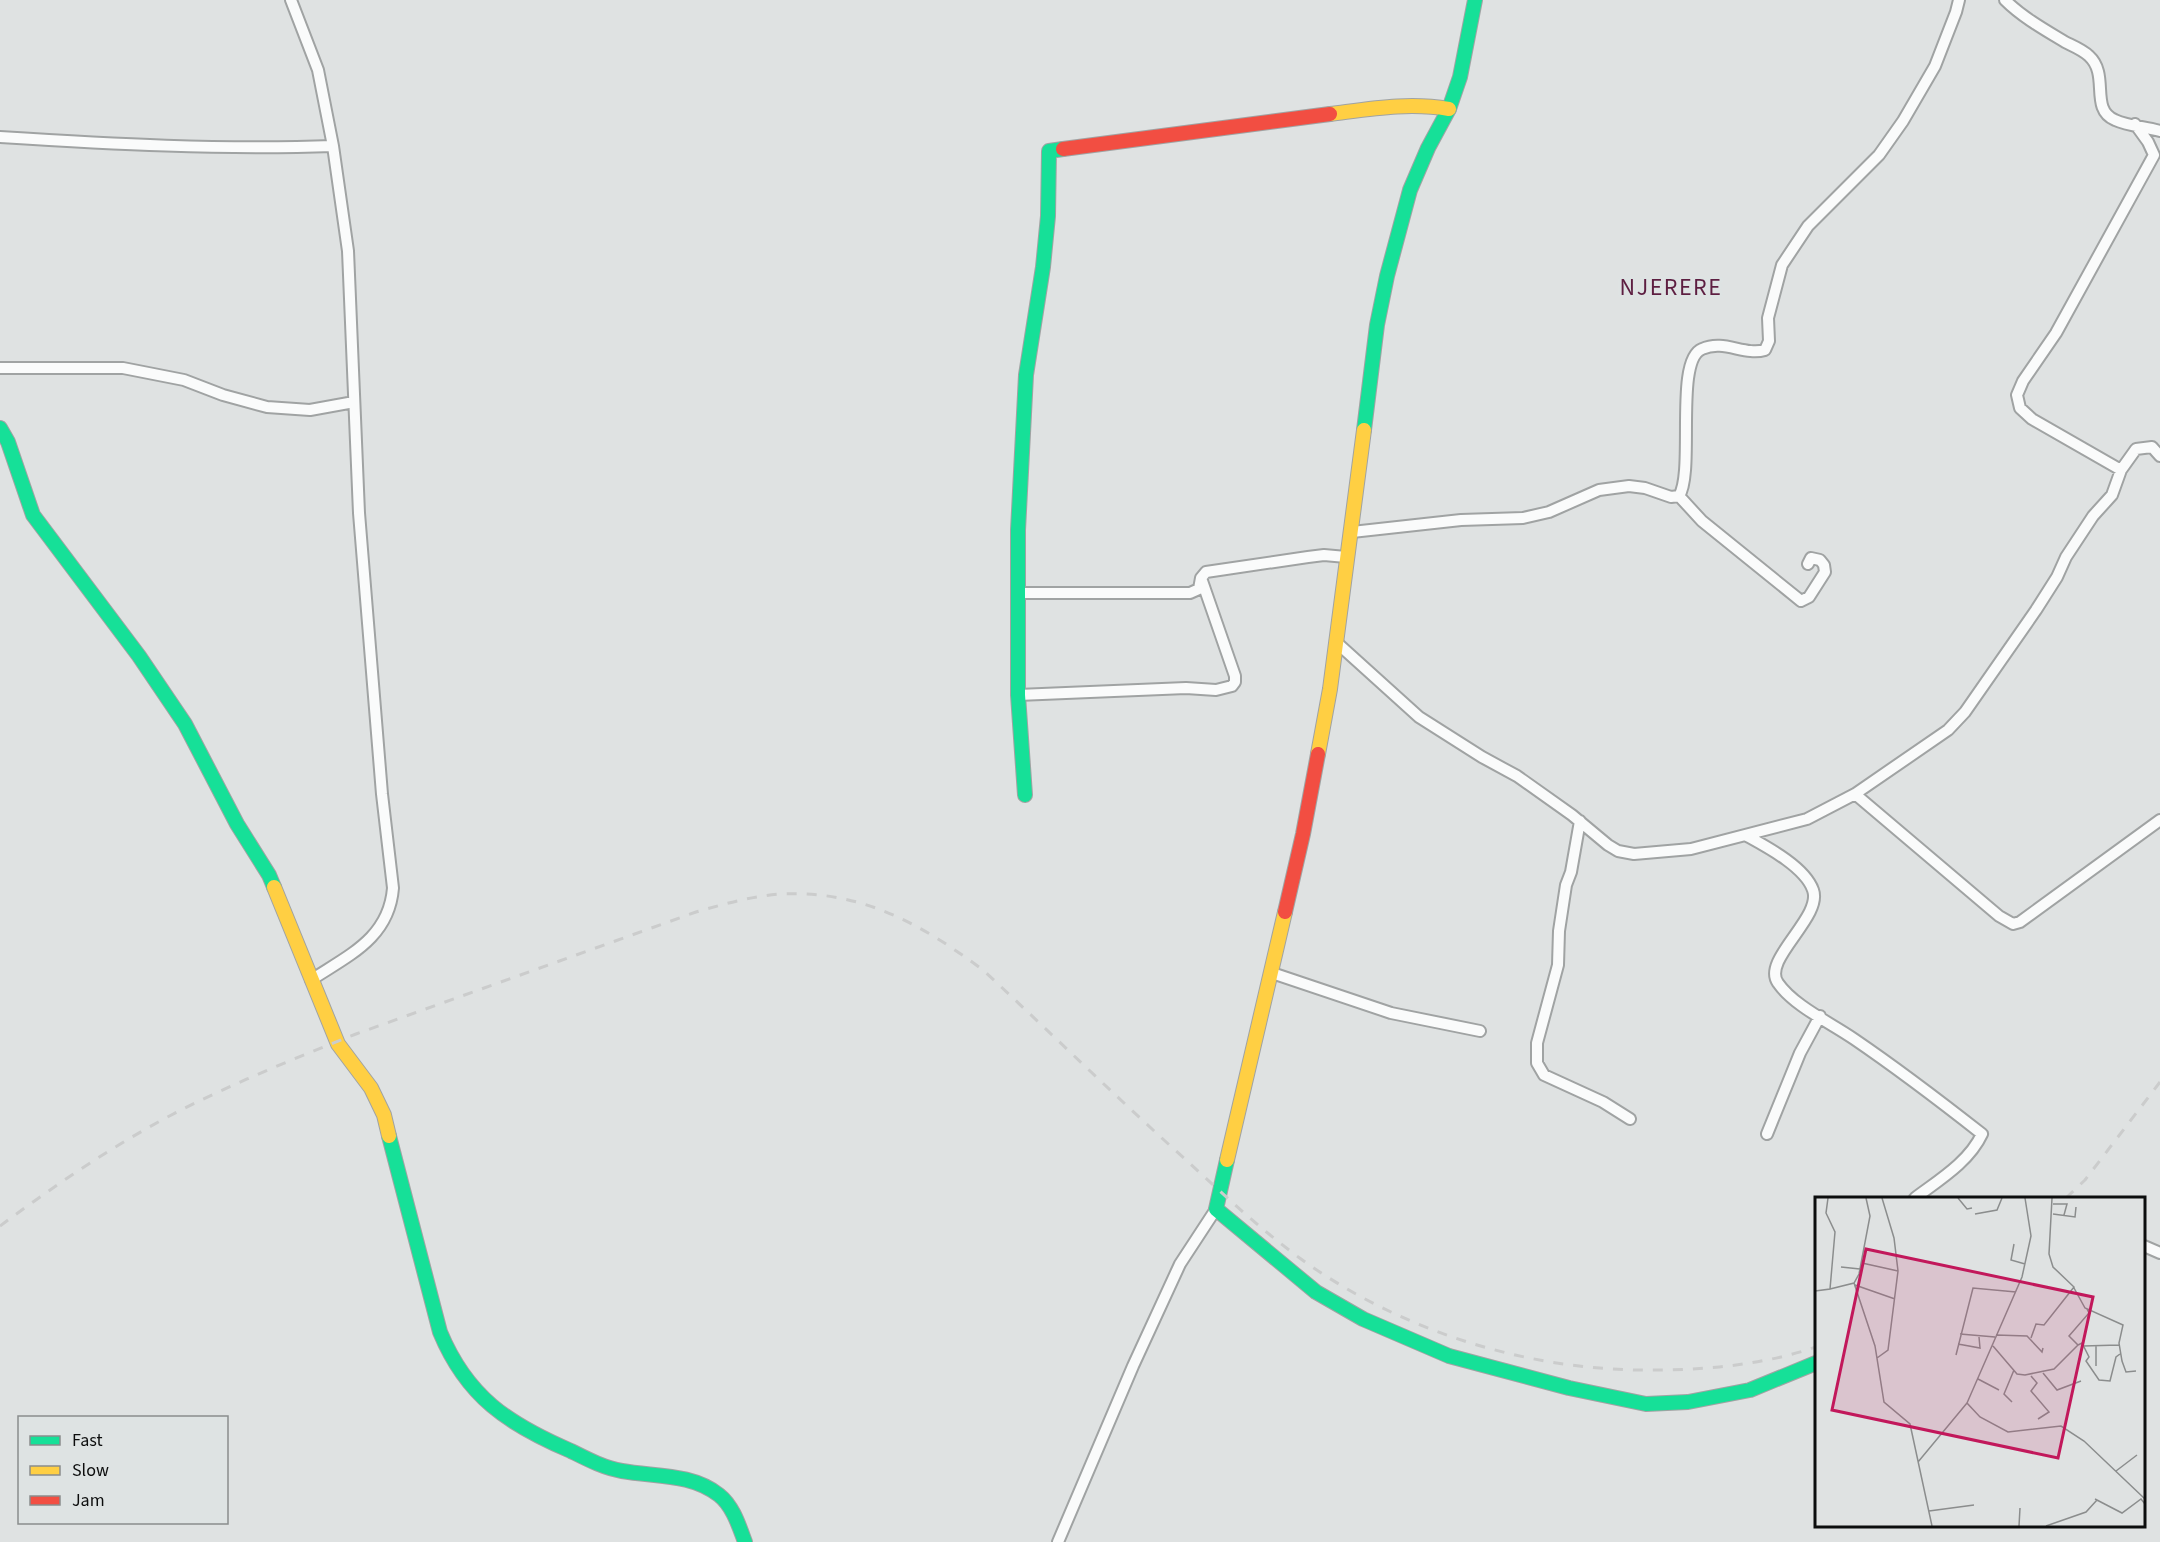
<svg xmlns="http://www.w3.org/2000/svg" width="2160" height="1542" viewBox="0 0 2160 1542" font-family="'Source Sans 3',sans-serif">
  <rect width="100%" height="100%" fill="#dfe2e2"/>
  <g fill="none" stroke-linecap="round" stroke-linejoin="round">
    <defs>
      <path id="street" d="M291 0 318 70 333 146 348 251 359 513 382 794 393 888C389 938 349 955 311 980
        M2005 0C2022 17 2045 30 2065 42 2073 46 2083 50 2089 56 2110 75 2089 109 2115 120 2128 126 2146 127 2160 131
        M2135 124 2148 142 2154 155 2056 333 2023 381 2017 395 2020 408 2032 419 2121 470 2136 449 2152 447 2160 456
        M0 137C111 144 221 150 333 146
        M0 368H123L184 380 223 395 267 407 310 410 354 402
        M1679 496C1695 471 1674 360 1702 349 1724 339 1744 356 1765 350L1769 341 1768 318 1782 265 1808 226 1879 155 1903 121 1935 66 1956 12 1959 0
        M1679 496 1702 521 1801 601 1809 597 1825 572 1824 565 1820 560 1811 558 1808 564
        M1352 532 1461 520 1523 518 1549 512 1599 490 1629 486 1645 488 1671 497 1679 496
        M1017 593H1190L1199 589 1201 578 1206 572 1308 557 1324 555 1346 557
        M1336 642 1419 717 1482 757 1517 776 1572 815 1608 845 1618 851 1634 854 1691 849 1807 819 1855 794 1948 730 1965 712 2036 610 2057 577 2066 557 2093 516 2112 495 2121 470
        M1018 695 1186 688 1216 690 1232 686 1235 682V676L1201 578
        M1855 794 1999 916 2013 924 2020 922 2160 820
        M1580 821 1571 872 1566 885 1559 931 1558 965 1537 1043V1063L1544 1075 1603 1102 1630 1119
        M1747 836C1767 847 1805 867 1813 890 1823 917 1761 960 1778 983 1794 1006 1831 1023 1854 1039 1898 1069 1940 1101 1982 1134 1969 1162 1939 1180 1915 1198
        M1272 973 1391 1013 1480 1031
        M1767 1134 1800 1053 1820 1016
        M2144 1246 2160 1253
        M1058 1542 1133 1366 1180 1264 1216 1209"/>
      <path id="fast" d="M0 428 8 442 33 515 139 656 185 724 237 824 269 875 274 887
        M1364 430 1377 325 1387 276 1410 190 1428 148 1449 109 1460 77 1475 0
        M1025 795 1018 695V530L1026 375 1043 267 1048 216 1049 151 1063 149
        M389 1136 440 1332C467 1397 508 1424 571 1451 587 1459 604 1468 622 1471 655 1477 691 1473 719 1495 733 1506 739 1526 745 1542
        M1227 1160 1216 1209 1316 1292 1363 1319 1449 1356 1569 1388 1646 1404 1688 1402 1750 1390 1816 1363"/>
      <path id="slow" d="M1330 114C1370 109 1408 102 1449 109
        M1318 754 1330 689 1364 430
        M274 887 338 1044 371 1088 384 1115 389 1136
        M1227 1160 1285 912"/>
      <path id="jam" d="M1063 149 1330 114
        M1285 912 1303 834 1318 754"/>
    </defs>
    <!-- street casing -->
    <use href="#street" stroke="#a0a3a3" stroke-width="14"/>
    <!-- fast casing -->
    <use href="#fast" stroke="#a0a3a3" stroke-width="16"/>
    <!-- slow casing -->
    <use href="#slow" stroke="#a0a3a3" stroke-width="16"/>
    <!-- jam casing -->
    <use href="#jam" stroke="#a0a3a3" stroke-width="16"/>
    <!-- street -->
    <use href="#street" stroke="#fafbfb" stroke-width="10"/>
    <!-- fast -->
    <use href="#fast" stroke="#16e098" stroke-width="14"/>
    <!-- slow -->
    <use href="#slow" stroke="#ffcf43" stroke-width="14"/>
    <!-- jam -->
    <use href="#jam" stroke="#f24e42" stroke-width="14"/>
    <!-- rail -->
    <path stroke="#cbcccc" stroke-width="3" stroke-dasharray="10 10" stroke-linecap="butt" d="M2066 1198 2085 1180 2160 1082
      M0 1226C62 1180 127 1136 197 1102 249 1077 303 1055 356 1034L696 912C724 904 752 896 781 894 862 890 921 924 983 970 1051 1033 1117 1098 1186 1160 1223 1194 1260 1229 1301 1259 1398 1329 1519 1368 1638 1370 1697 1371 1760 1366 1816 1347"/>
  </g>
  <g text-anchor="middle" stroke-width="6" stroke-linejoin="round" paint-order="stroke">
    <!-- quarter labels -->
    <g font-size="24" letter-spacing="1.5" fill="#5d1e41" stroke="#dee3e3">
      <text x="1671" y="295">NJERERE</text>
    </g>
  </g>
  <!-- overview -->
  <g transform="translate(1815 1197)">
    <rect width="330" height="330" fill="#dfe2e2"/>
    <path fill="none" stroke="#8b8d8d" stroke-width="1.5" d="M143 1 152 12 157 11M210 1 216 39 207 80 152 206 165 220 193 235 246 229 269 244 330 302M238 7H252L249 18M160 17 182 13 187 1M238 17 260 20 261 10M199 47 196 63 210 67M47 66 83 74M26 70 45 72M39 86 60 149 69 205 95 227 117 329M40 88 80 102M259 91 270 111 308 128 304 146 307 164 311 175 321 174M15 92 39 86 44 77 55 19 51 1M0 94 15 92 20 35 11 16 13 1M272 112 274 116 254 139 263 148 267 146 274 160 271 164 284 183 295 184 301 160 305 157M145 137 180 140M181 138 212 139 227 155 228 151M216 141 221 127 229 128 259 90 238 70 234 57 237 1M143 147 165 151 164 140M178 149 202 177 210 178 239 172 263 148M268 149 304 148M281 149V169M141 158 158 91 201 95M62 161 73 153 83 74 79 41 67 1M228 176 242 193 266 184M216 179 222 186 216 194 234 215 223 222M163 182 184 193M197 205 189 197 199 173M103 265 152 206M301 274 322 258M280 302 307 316 326 302 330 307M114 314 159 308M204 329 205 311M231 329 271 315 282 303"/>
    <path fill="#c2185b" fill-opacity="0.15" stroke="#c2185b" stroke-width="3" d="M51 52 278 100 243 261 17 213Z"/>
    <rect width="330" height="330" fill="none" stroke="#0c0d0d" stroke-width="3"/>
  </g>
  <!-- legend -->
  <rect x="18" y="1416" width="210" height="108" fill="#dee3e3" stroke="#8a8d8d" stroke-width="1.5"/>
  <rect x="30" y="1436" width="30" height="9" fill="#16e098" stroke="#8a8d8d" stroke-width="1.5"/>
  <text x="72" y="1446" font-size="18" fill="#0c0d0d">Fast</text>
  <rect x="30" y="1466" width="30" height="9" fill="#ffcf43" stroke="#8a8d8d" stroke-width="1.5"/>
  <text x="72" y="1476" font-size="18" fill="#0c0d0d">Slow</text>
  <rect x="30" y="1496" width="30" height="9" fill="#f24e42" stroke="#8a8d8d" stroke-width="1.5"/>
  <text x="72" y="1506" font-size="18" fill="#0c0d0d">Jam</text>
</svg>
